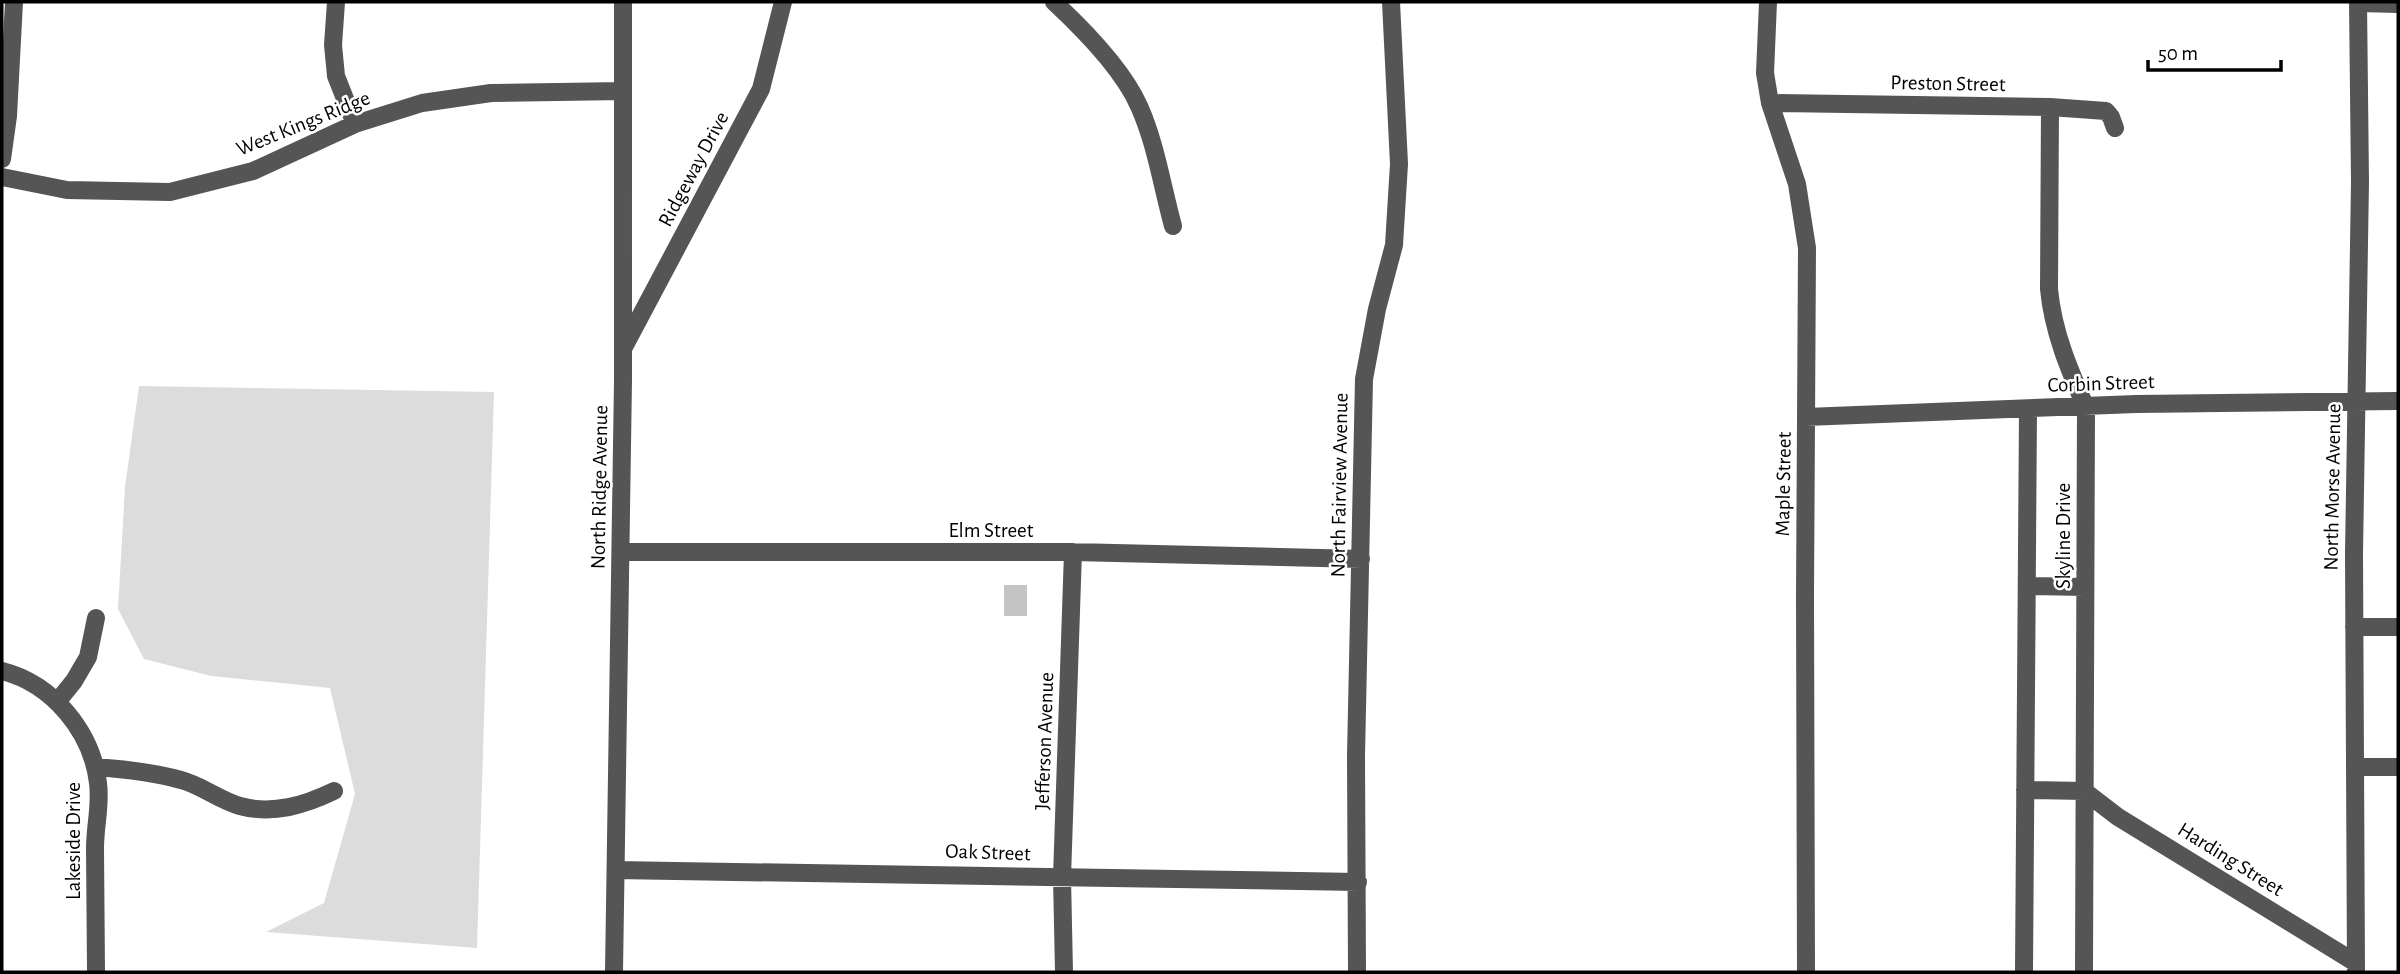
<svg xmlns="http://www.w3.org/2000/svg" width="2400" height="974" viewBox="0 0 2400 974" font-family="'Alegreya Sans',sans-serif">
  <rect width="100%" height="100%" fill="#fff"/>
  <!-- green -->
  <path fill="#dcdcdc" d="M139 386 494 392 477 948 266 932 324 903 355 794 330 688 211 676 144 659 118 609 125 487Z"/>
  <!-- building -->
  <path fill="#c4c4c4" d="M1004 585H1027V616H1004Z"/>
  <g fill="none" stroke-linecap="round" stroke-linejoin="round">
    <!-- minor -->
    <path stroke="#555" stroke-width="18" d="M336 2 333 45 336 76 355 124
      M1054 2C1083 29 1123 70 1139 106 1156 144 1162 186 1173 226
      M1768 2 1765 73 1770 103 1797 184 1807 248 1805 595 1806 972
      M2358 3 2398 4
      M1770 103 2050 107 2106 111 2111 117 2115 128
      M2050 107 2049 289C2053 332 2069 369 2086 408L2084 972
      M2 159 8 116 14 2
      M2 177 67 190 170 192 253 171 355 124 422 103 491 93 623 91
      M624 347 761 89 783 2
      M1806 417 2136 404 2398 401
      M621 552H1073L1361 559
      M2027 586 2085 587
      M2354 627H2398
      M2 671C53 684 92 732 98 783 101 805 95 826 95 848 95 889 96 931 96 972
      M57 702 74 681 88 657 96 618
      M95 767C124 769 153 772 181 780 201 785 219 800 240 806 273 815 305 805 334 791
      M2355 767H2398
      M2025 790 2084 791 2118 817 2356 963
      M616 870 1358 882
      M614 972 623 380V2
      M1064 972 1062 877 1073 552
      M1357 972 1356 756 1364 379 1377 309 1394 245 1399 164 1391 2
      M2024 972 2028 409
      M2356 972 2354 553 2360 182 2358 2"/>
  </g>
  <g text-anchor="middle" stroke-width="5" stroke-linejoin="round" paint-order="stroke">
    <!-- street labels -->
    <g font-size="21" fill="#000" stroke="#fff">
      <text transform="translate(1948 83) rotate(1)" y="7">Preston Street</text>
      <text transform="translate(303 123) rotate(-22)" y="7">West Kings Ridge</text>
      <text transform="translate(693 169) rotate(-62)" y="7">Ridgeway Drive</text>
      <text transform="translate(2101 383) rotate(-2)" y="7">Corbin Street</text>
      <text transform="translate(1783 484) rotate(-89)" y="7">Maple Street</text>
      <text transform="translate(1339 485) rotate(-89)" y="7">North Fairview Avenue</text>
      <text transform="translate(599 487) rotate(-89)" y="7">North Ridge Avenue</text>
      <text transform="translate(2332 487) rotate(-89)" y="7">North Morse Avenue</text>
      <text x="991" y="537">Elm Street</text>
      <text transform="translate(2063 536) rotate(-90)" y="7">Skyline Drive</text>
      <text transform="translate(1044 741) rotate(-88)" y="7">Jefferson Avenue</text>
      <text transform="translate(73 841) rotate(-90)" y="7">Lakeside Drive</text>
      <text transform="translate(988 852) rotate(2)" y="7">Oak Street</text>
      <text transform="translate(2231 859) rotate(32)" y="7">Harding Street</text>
    </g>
  </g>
  <!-- border -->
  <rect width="2400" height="974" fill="none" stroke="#000000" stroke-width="7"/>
  <!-- scale -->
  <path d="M2148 60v10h133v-10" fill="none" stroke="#000000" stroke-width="3.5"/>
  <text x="2158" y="60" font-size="21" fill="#000000" stroke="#ffffff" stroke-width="5" paint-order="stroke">50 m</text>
</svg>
